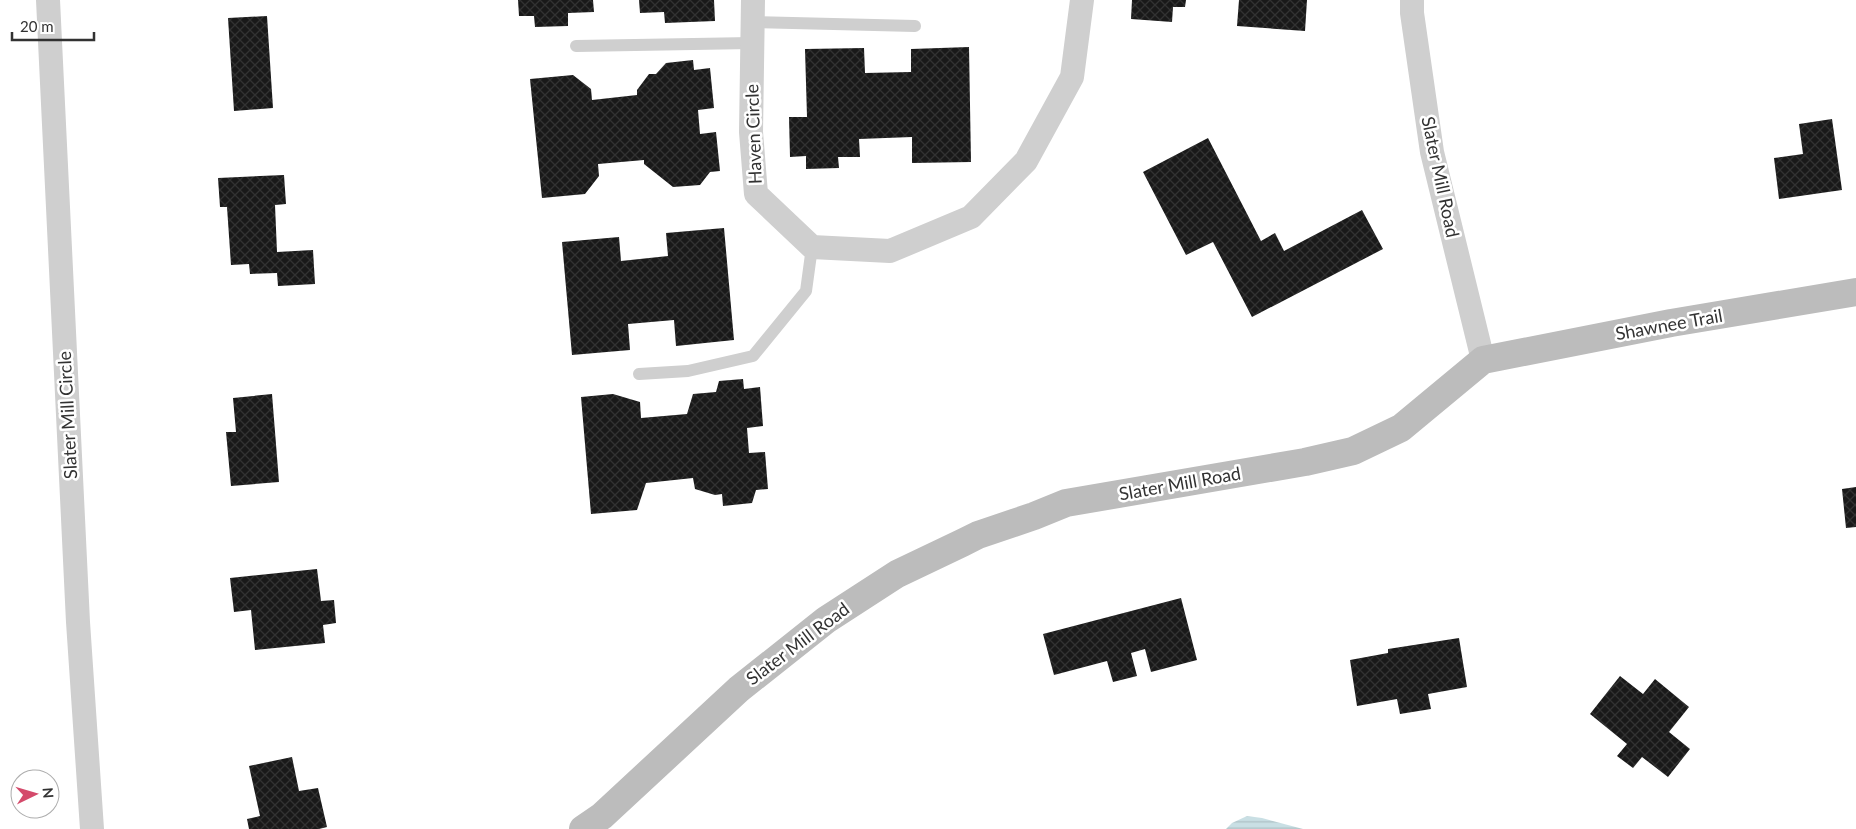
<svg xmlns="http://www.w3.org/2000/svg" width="1856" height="829" viewBox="0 0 1856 829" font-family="Lato,sans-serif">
  <defs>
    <pattern id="water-rules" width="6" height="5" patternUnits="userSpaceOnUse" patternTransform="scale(1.25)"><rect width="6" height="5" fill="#c9dfe4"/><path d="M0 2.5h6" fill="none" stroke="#adc0c4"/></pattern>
    <pattern id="building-cross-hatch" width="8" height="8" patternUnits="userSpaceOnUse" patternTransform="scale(1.25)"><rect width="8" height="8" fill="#191919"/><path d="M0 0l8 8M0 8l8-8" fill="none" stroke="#323232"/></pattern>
  </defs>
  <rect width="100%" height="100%" fill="#fff"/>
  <!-- water -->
  <path fill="url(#water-rules)" d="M1247 816 1262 818 1303 829H1226L1232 823Z"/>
  <!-- building -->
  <path fill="url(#building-cross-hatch)" d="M518 0H593L594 12 568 13V26L535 27 534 16H519Z
    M639 0H714L715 21 665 23 664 12 640 13Z
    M1132 0H1186L1185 7H1173L1172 22 1131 19Z
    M1239 0H1307L1305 31 1237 26Z
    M267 16 273 108 234 111 228 18Z
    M969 47 971 162 912 163V137L859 139 860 157H838L839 168 806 169V156L790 157 789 117H807L805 49 864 48 865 73 911 72V49Z
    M693 60 694 70 710 68 714 108 698 110 700 134 716 132 720 171 710 172 700 185 673 187 644 164V160L598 164 599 176 585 194 542 198 530 79 573 75 591 89 592 100 637 95V90L649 74H656L666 63Z
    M1832 119 1842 190 1779 199 1774 158 1803 154 1799 124Z
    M1208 138 1261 241 1275 233 1284 251 1362 210 1383 249 1252 317 1213 242 1186 255 1143 172Z
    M284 175 286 204 275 205 277 252 313 250 315 284 278 286 277 273 250 274 249 264 231 265 227 207H220L218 178Z
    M724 228 734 340 676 346 674 320 628 324 630 350 572 355 562 242 619 237 621 261 668 256 666 233Z
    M743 379 744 389 760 387 763 426 747 428 749 453 765 452 768 489 756 490 752 503 723 506 722 494 715 495 695 489 693 478 646 483 637 510 591 514 581 397 613 394 640 402 641 418 687 414 693 394 716 392 719 381Z
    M272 394 279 482 231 486 226 432H236L233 398Z
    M1856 487V527L1846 528 1842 489Z
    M317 569 321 601 334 600 336 623 323 625 325 643 255 650 251 610 234 612 230 578Z
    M1181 598 1197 660 1151 672 1145 649 1131 653 1137 676 1113 682 1107 661 1054 675 1043 634Z
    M1459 638 1467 687 1428 694 1431 709 1400 714 1397 699 1357 706 1350 660 1388 653V649Z
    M1620 676 1643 694 1655 679 1689 707 1669 732 1690 749 1668 777 1642 757 1633 768 1617 756 1627 744 1590 714Z
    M292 757 299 791 318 788 327 827 319 829H249L247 819 260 816 249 766Z"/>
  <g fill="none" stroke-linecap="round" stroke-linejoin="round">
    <!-- lane -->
    <path stroke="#cfcfcf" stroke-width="12" d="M752 22 915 26
      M576 46 752 43
      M639 374 688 371 753 356 806 291 812 247"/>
    <!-- street -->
    <path stroke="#cfcfcf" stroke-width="24" d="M48 0 78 622 92 829
      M753 0 751 132 756 194 812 247 890 251 971 217 1026 161 1072 77 1082 0
      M1412 0V13L1432 152 1483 360"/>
    <!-- secondary -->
    <path stroke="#bcbcbc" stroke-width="28" d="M583 829 602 816 739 689 826 620 897 574 962 543 978 535 1034 516 1066 503 1305 462 1353 451 1401 428 1483 360 1671 323 1856 292"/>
  </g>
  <g text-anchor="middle" stroke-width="5" stroke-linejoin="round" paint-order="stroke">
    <!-- street labels -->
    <g font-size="18" fill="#323232" stroke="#fff">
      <text transform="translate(754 134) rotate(-92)" y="6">Haven Circle</text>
      <text transform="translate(1440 177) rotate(78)" y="6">Slater Mill Road</text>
      <text transform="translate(1669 325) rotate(-10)" y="6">Shawnee Trail</text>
      <text transform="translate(68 415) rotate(-93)" y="6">Slater Mill Circle</text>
      <text transform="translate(1180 484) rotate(-10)" y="6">Slater Mill Road</text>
      <text transform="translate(798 644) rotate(-37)" y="6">Slater Mill Road</text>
    </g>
  </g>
  <!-- north arrow -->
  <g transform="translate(35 794) rotate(85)"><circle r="24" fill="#ffffff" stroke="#adadad"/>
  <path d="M0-4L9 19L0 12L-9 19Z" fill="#d44a6b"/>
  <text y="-8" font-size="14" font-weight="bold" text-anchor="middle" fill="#323232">N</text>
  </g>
  <!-- scale -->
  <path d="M12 32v8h82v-8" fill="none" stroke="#323232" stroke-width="2.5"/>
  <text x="20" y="32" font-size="15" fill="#323232" stroke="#ffffff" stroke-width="4" paint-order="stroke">20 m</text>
</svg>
